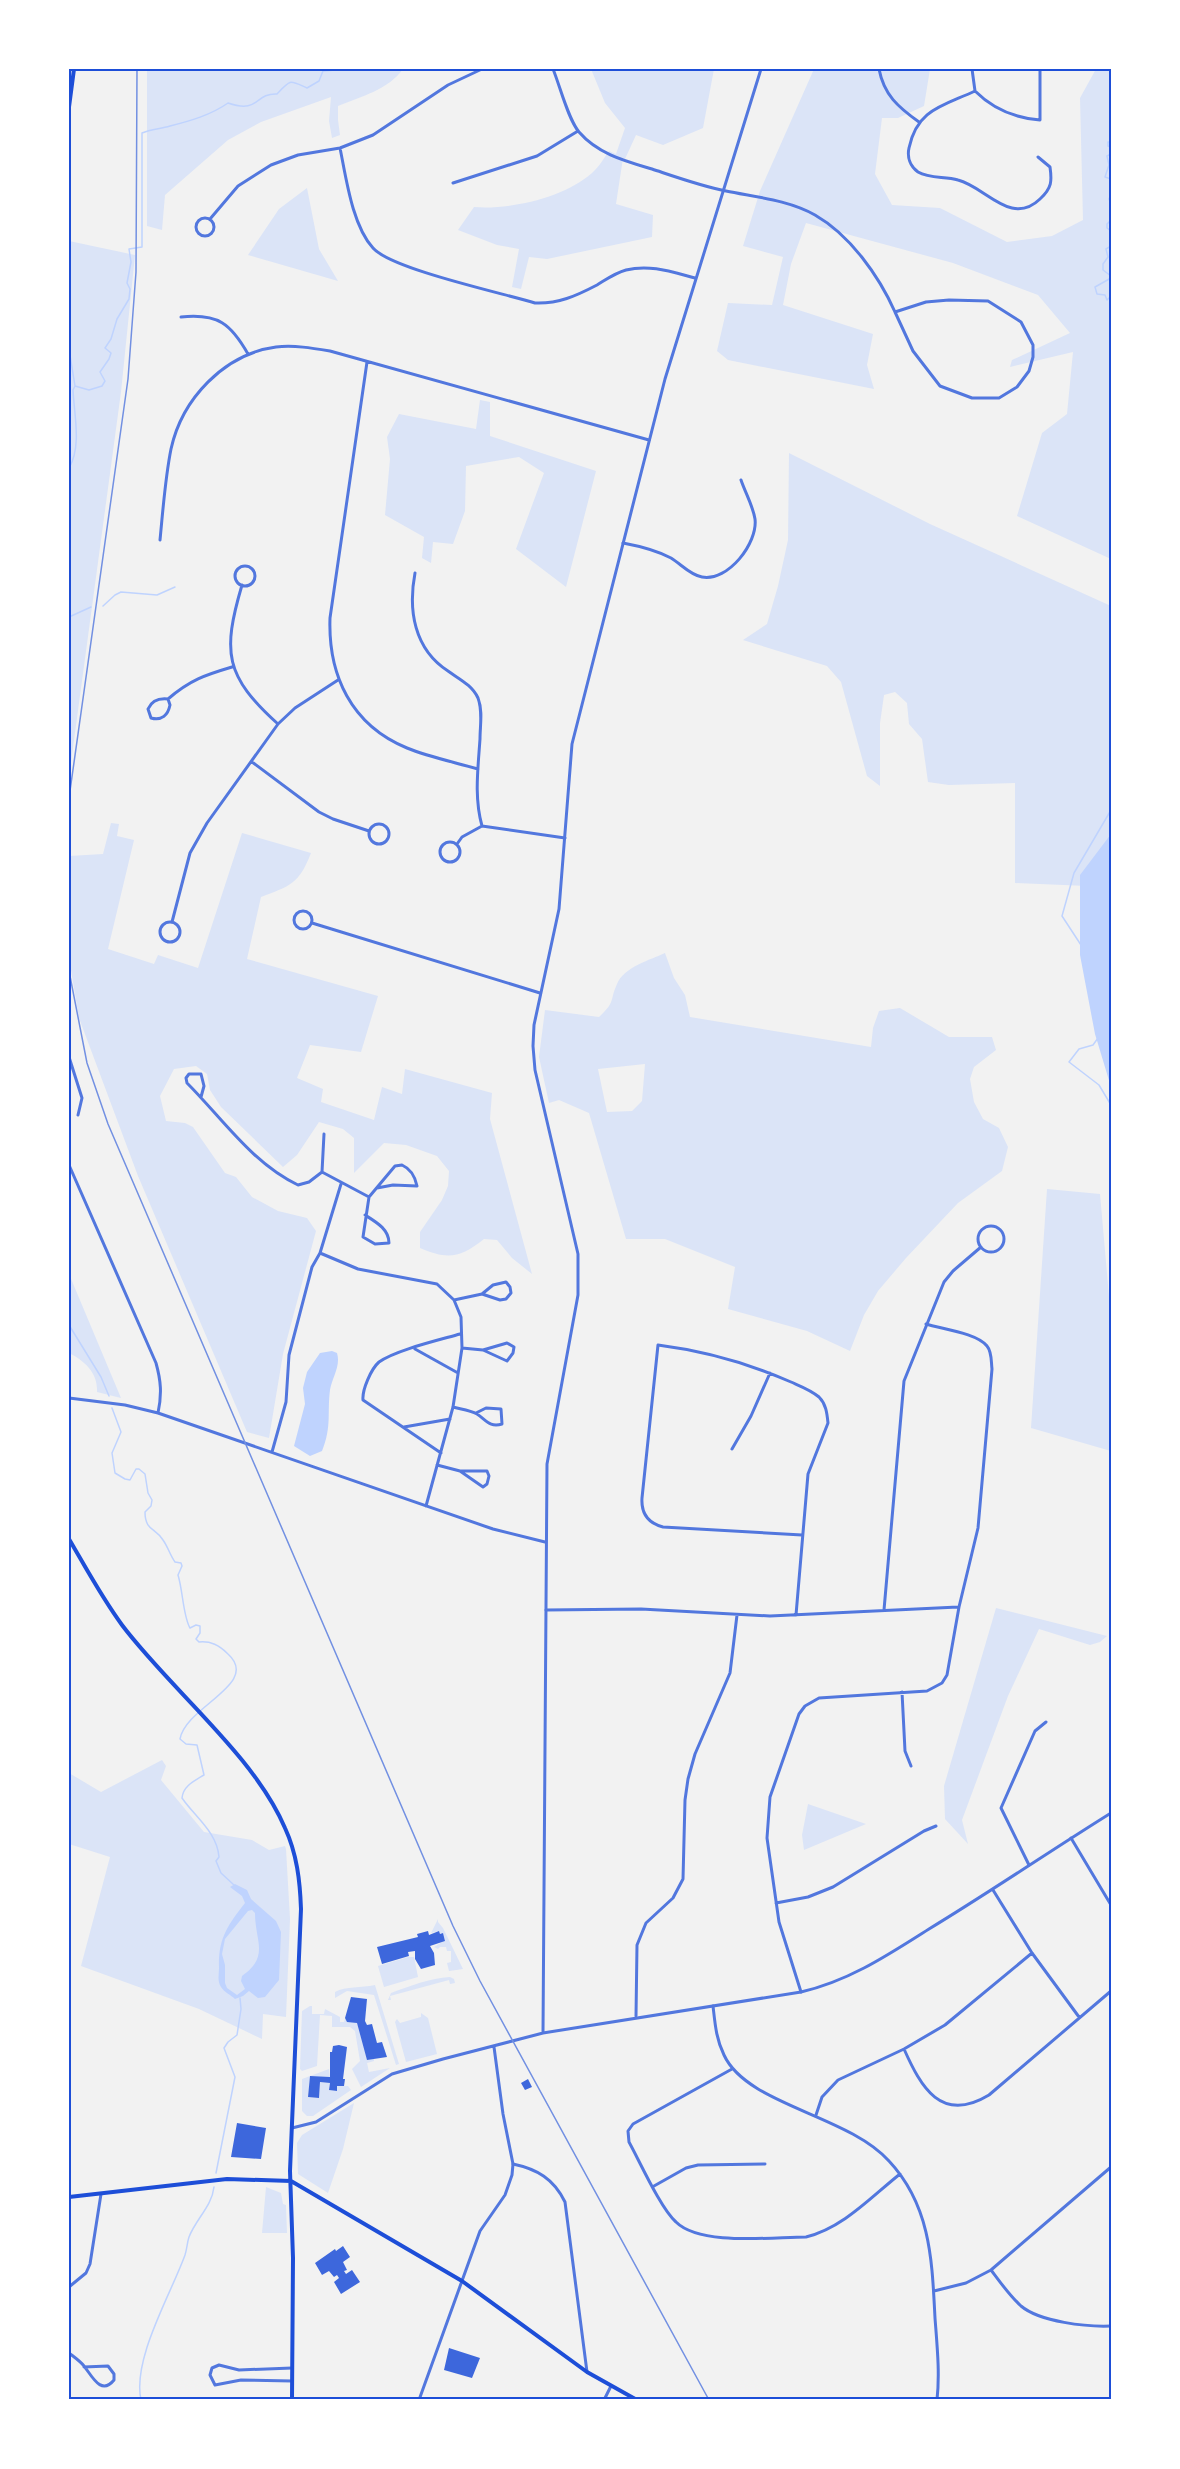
<svg xmlns="http://www.w3.org/2000/svg" width="1180" height="2469" viewBox="0 0 1180 2469" font-family="'Nunito Sans',sans-serif">
  <rect width="100%" height="100%" fill="#f2f2f2"/>
  <!-- green -->
  <path fill="#dbe4f7" fill-rule="evenodd" d="M147 69H403C388 90 362 96 338 106V120L340 135 332 138 329 121 331 97 261 122 228 140 165 195 162 230 147 226Z
    M591 69H714L703 128 663 145 636 135 625 159 623 158 616 204 653 215 652 237 547 259 529 257 521 289 512 287 519 249 497 245 458 230 474 207C509 210 564 198 592 173 599 167 604 158 609 151L616 154 625 128 605 103Z
    M814 69H930L924 106 898 118H882L875 174 892 205 940 208 1007 242 1052 236 1083 220 1080 98 1096 69H1111V559L1017 516 1042 433 1067 414 1073 352 1010 367 1012 360 1070 333 1038 295 953 263 806 223 791 264 783 305 873 334 867 365 874 389 728 360 717 351 728 303 772 305 783 257 743 246 760 191Z
    M307 188 319 249 338 281 248 255 279 209Z
    M69 241 135 255 121 392 69 777Z
    M480 400 490 402V436L596 471 566 587 516 549 544 473 519 457 466 466 465 511 453 544 433 542 431 563 422 558 424 537 385 515 390 459 387 437 399 414 476 429Z
    M789 453 930 524 1111 606V887L1015 883V783L949 785 928 782 922 739 909 724 907 703 895 692 884 695 880 723V786L867 776 841 682 827 666 743 640 767 624 778 586 788 540Z
    M111 823 119 824 117 836 134 840 108 949 154 964 158 955 198 968 242 833 311 853C299 884 290 886 261 897L247 959 378 996 361 1052 310 1045 297 1078 323 1089 321 1102 374 1120 382 1087 402 1094 405 1069 492 1093 490 1119 532 1274 512 1258 497 1240 484 1239C460 1258 448 1260 420 1248V1232L442 1200 448 1186 449 1171 437 1156 406 1145 384 1143 354 1173V1138L343 1129 319 1122 297 1155 283 1167 221 1107 210 1090 207 1074 196 1066 174 1069 160 1096 166 1121 185 1123 193 1127 225 1173 236 1177 252 1197 278 1211 307 1218 316 1231 283 1354 269 1438 247 1432 138 1176 79 1018 69 958V856L103 854Z
    M665 953 674 978 685 995 690 1017 871 1047 873 1028 879 1011 900 1008 949 1037H992L996 1050 974 1067 970 1079 974 1102 983 1119 999 1128 1008 1147 1002 1171 958 1203 906 1258 878 1291 864 1315 850 1351 807 1331 728 1309 735 1267 665 1239H626L589 1113 559 1100 549 1103 539 1057 545 1010 599 1017C616 1001 609 1002 617 984 624 967 650 960 665 953ZM645 1064 642 1101 632 1111 607 1112 598 1069Z
    M1047 1189 1100 1194 1111 1319V1451L1031 1428Z
    M69 1274 121 1398 97 1392C98 1373 85 1361 69 1353Z
    M996 1608 1107 1636 1100 1642 1090 1645 1039 1629 1008 1696 962 1820 968 1844 945 1819 944 1786Z
    M162 1760 166 1766 161 1780 204 1832 252 1840 269 1850 285 1846 286 1849 290 1919 286 2017 263 2014 262 2039 199 2009 81 1966 110 1857 69 1844V1773L101 1792Z
    M808 1804 866 1824 804 1850 802 1835Z
    M438 1919V1922L443 1928 463 1969 449 1971 447 1963 451 1962V1951H447L446 1947H440L438 1949 434 1947 445 1940 443 1933 440 1934 439 1931 431 1933Z
    M408 1957H414L418 1977 384 1987 378 1966Z
    M450 1977 454 1979 455 1983 450 1984 449 1980 390 1996 391 2000H388L391 1993C410 1986 430 1978 450 1977Z
    M375 1985 399 2064 396 2065 374 1995 347 1991 335 1998V1992C346 1986 361 1988 375 1985Z
    M310 2006H312V2014H324L325 2009 340 2017V2022H344L345 2019 357 2023 367 2059 374 2058V2061L367 2063 369 2072 390 2068 361 2087 352 2069 360 2061 355 2031 350 2027H332V2016L320 2015 317 2066 302 2071 300 2069 302 2011Z
    M421 2013 428 2018 437 2054 406 2062 395 2022 397 2019 400 2023 421 2017Z
    M329 2069 330 2077H310L308 2097 319 2098 320 2082 330 2083 329 2090 337 2091V2086H348L351 2090 313 2116H307L302 2111V2079Z
    M354 2103 343 2149 328 2193 298 2174 297 2143 302 2135Z
    M266 2187 281 2193 283 2204 286 2205 287 2233H262Z"/>
  <!-- water -->
  <path fill="#bfd3fe" fill-rule="evenodd" d="M1111 834V1087L1095 1034 1080 955V875Z
    M332 1351 337 1353C341 1366 332 1378 330 1390 327 1414 332 1426 322 1451L310 1456 294 1446 305 1404 303 1388 307 1372 320 1353Z
    M235 1884 247 1890 251 1899 276 1921 281 1932 279 1980 265 1997 258 1998 249 1991 243 1996 235 1999C231 1995 224 1992 221 1987 217 1981 219 1974 219 1968 218 1938 228 1925 245 1903L242 1896 230 1887ZM252 1910 255 1913C255 1942 270 1956 242 1976L241 1981 245 1989 237 1995 227 1988 225 1983V1965L222 1954 225 1939 248 1911Z"/>
  <g fill="none" stroke-linecap="round" stroke-linejoin="round">
    <!-- stream -->
    <path stroke="#bfd3fe" stroke-width="1.5" d="M1111 142H1108V146L1111 147
      M1111 154 1107 156 1109 165 1105 177 1111 179
      M1111 194 1109 199 1111 204
      M1111 220 1107 224V228L1111 231
      M1111 246 1106 249 1108 257 1103 264V270L1111 276
      M1111 278 1095 287 1097 294 1105 295 1107 300 1111 296
      M69 349 75 386
      M69 468C82 446 74 414 73 390L75 386 89 390 102 386 105 381 100 372 109 359 111 353 105 348 111 339 117 319 129 299 130 289 127 283 131 262 129 249 142 247V133C151 129 160 129 170 126 190 121 211 115 228 103 260 114 254 93 277 94 291 79 289 80 307 88L319 81 323 71 347 69
      M103 606 115 595 121 592 157 595 175 587
      M69 617 91 607
      M1081 945 1062 916 1074 873 1111 810
      M1098 1038 1093 1045 1079 1049 1069 1062 1099 1085 1111 1105
      M69 1325 101 1377 109 1396
      M112 1408 121 1432 112 1453 115 1473 125 1479 130 1480 136 1469H139L145 1474 148 1493 152 1500 151 1506 145 1512C145 1531 156 1528 163 1540 168 1547 170 1555 175 1562L181 1563 182 1566 178 1575C183 1591 183 1616 190 1628L196 1625 200 1626V1633L196 1639 199 1642C211 1641 219 1645 228 1654 261 1684 186 1706 180 1739L186 1744 197 1745 204 1775C194 1781 183 1786 182 1798 195 1817 217 1832 219 1857L216 1861 221 1873 234 1885
      M216 2173 235 2077 224 2048 228 2042 237 2035 241 2009 240 1998
      M141 2400C132 2359 171 2294 185 2255 187 2249 187 2243 189 2237 196 2219 212 2206 214 2187"/>
  </g>
  <!-- building -->
  <path fill="#3d67dc" d="M428 1931 429 1935 439 1931 440 1934 443 1933 445 1941 430 1946 434 1953 435 1965 421 1969 415 1959V1951L408 1952 409 1956 382 1964 377 1947 418 1937 417 1934Z
    M351 1997 367 1999 365 2021 367 2025 372 2024 377 2043 382 2042 387 2057 367 2060 357 2023 347 2022 345 2018Z
    M339 2045 347 2047 343 2079H345L344 2086H337V2091L329 2090 330 2083 320 2082 319 2098 308 2097 310 2076 330 2077V2052H332L333 2046Z
    M528 2079 532 2087 525 2090 521 2083Z
    M237 2123 266 2128 261 2159 231 2157Z
    M343 2246 350 2257 343 2262 347 2270 344 2271 346 2274 352 2270 360 2282 341 2294 334 2282 339 2278 337 2275 334 2277 329 2271 322 2275 315 2263 335 2249 336 2251Z
    M449 2348 480 2358 472 2378 444 2370Z"/>
  <g fill="none" stroke-linecap="round" stroke-linejoin="round">
    <!-- minor -->
    <path stroke="#5277de" stroke-width="3" d="M553 69C560 86 568 119 579 132 598 154 625 161 652 169 676 177 701 186 726 191 755 197 789 200 815 215 850 235 879 276 895 312
      M879 69C884 95 898 107 919 122
      M972 69 975 91
      M340 148C346 177 352 225 373 248 391 269 502 293 535 303 558 304 576 296 597 285 607 279 615 273 626 270 650 264 672 272 695 278
      M1038 157 1050 167C1052 181 1052 188 1040 199 1011 227 986 187 958 180 945 176 930 179 918 172 910 166 907 157 909 148 917 109 943 106 975 91 992 108 1015 118 1040 120V69
      M453 183 537 156 578 131
      M196 227a9 9 0 1 1 18 0a9 9 0 1 1-18 0Z
      M210 219 238 186 271 165 298 155 340 148 373 135 448 85 482 69
      M949 300 988 301 1021 322 1033 345V357L1029 371 1017 387 999 398H972L940 386 913 351 895 312 926 302Z
      M181 317C218 313 231 324 248 354
      M367 362 330 618C328 675 351 725 407 748 429 757 454 762 478 769
      M160 540C163 510 165 479 171 449 182 399 224 354 276 347 294 345 312 348 330 351L649 440
      M623 543C639 546 656 550 671 558 681 564 690 575 702 577 728 582 758 543 755 519 753 506 745 492 741 480
      M235 576a10 10 0 1 1 20 0a10 10 0 1 1-20 0Z
      M415 573C408 610 414 649 448 671 459 679 472 685 478 698 483 711 480 726 480 739 478 769 474 797 482 826
      M242 585C222 653 225 676 278 724
      M168 699 170 705C168 715 162 721 151 718L148 709C152 700 159 698 168 699 190 680 205 675 232 667
      M252 762 319 812 333 819 369 831
      M369 834a10 10 0 1 1 20 0a10 10 0 1 1-20 0Z
      M440 852a10 10 0 1 1 20 0a10 10 0 1 1-20 0Z
      M457 844 462 837 482 826 565 838
      M294 920a9 9 0 1 1 18 0a9 9 0 1 1-18 0Z
      M160 932a10 10 0 1 1 20 0a10 10 0 1 1-20 0Z
      M172 922 190 853 207 823 278 724 295 708 338 680
      M312 923 540 993
      M69 1057 82 1098 78 1115
      M201 1097 204 1086 201 1074H189L186 1078 187 1083C222 1118 252 1163 298 1185L309 1182 322 1172 324 1134
      M69 1165 156 1363C161 1381 162 1394 158 1413
      M322 1172 369 1197 363 1237 375 1244 389 1243C389 1229 376 1222 365 1215
      M369 1197 395 1166 402 1165C411 1169 415 1176 417 1186L393 1185 377 1188
      M978 1239a13 13 0 1 1 26 0a13 13 0 1 1-26 0Z
      M320 1253 358 1269 437 1284 454 1300 461 1317 462 1348 453 1407 426 1506
      M454 1300 482 1294 500 1300 506 1299 511 1293 510 1287 506 1282 493 1285 482 1294
      M462 1348 483 1350 507 1361 513 1353 514 1347 507 1343 483 1350
      M415 1349 458 1373
      M69 1398 125 1405 158 1413 493 1529 545 1542
      M453 1407C460 1409 470 1410 477 1414 486 1420 490 1428 502 1424L501 1409 486 1408 476 1413
      M404 1427 450 1419
      M732 1449 751 1416 770 1373
      M272 1452 286 1402 289 1355 312 1267 320 1253 341 1184
      M441 1453 363 1400C362 1390 371 1369 379 1362 396 1350 439 1340 460 1334
      M437 1465 460 1471H487L489 1476 487 1484 483 1487 460 1471
      M546 1610 641 1609 770 1616 958 1607
      M884 1610 904 1381 944 1282 953 1271 981 1247
      M796 1615 808 1474 828 1423C827 1413 826 1404 819 1397 811 1390 800 1386 791 1382 748 1363 705 1351 658 1345L642 1498C641 1513 648 1523 663 1527L802 1535
      M902 1692 905 1751 911 1766
      M1071 1838 1111 1905
      M1029 1865 1001 1808 1035 1731 1046 1722
      M993 1890 1032 1953 1079 2017
      M776 1903 808 1897 833 1887 924 1831 936 1826
      M801 1992 779 1922 767 1838 770 1797 799 1714 805 1706 819 1698 927 1691 942 1683 947 1675 959 1607 978 1528 992 1369C991 1361 992 1352 987 1346 977 1333 942 1329 926 1324
      M713 2006C715 2023 716 2039 724 2055 747 2105 848 2115 889 2161 931 2206 932 2261 935 2318 937 2345 940 2373 937 2400
      M636 2016 637 1945 646 1923 673 1898 683 1879 685 1800 688 1779 695 1754 730 1673 737 1615
      M904 2049C921 2087 941 2124 989 2095L1111 1991
      M732 2069 633 2124 628 2131 629 2142C640 2162 661 2209 676 2222 700 2246 772 2237 806 2237 843 2228 871 2197 900 2174
      M816 2115 822 2097 838 2080 904 2049 945 2025 1032 1953
      M513 2164C537 2169 554 2179 565 2202L587 2372
      M654 2186 686 2168 698 2165 765 2164
      M991 2270C1000 2282 1009 2295 1021 2306 1040 2322 1087 2327 1111 2326
      M69 2287 86 2273 90 2264 101 2194
      M934 2291 966 2283 991 2270 1111 2167
      M69 2353C74 2357 80 2361 84 2366 92 2376 101 2396 114 2380V2374L108 2366 84 2367
      M292 2368 239 2370 219 2365 212 2368 210 2375 215 2385 241 2380 292 2381
      M604 2400 611 2386"/>
    <!-- tertiary -->
    <path stroke="#5277de" stroke-width="3" d="M543 2033 547 1464 578 1295V1254L535 1070 533 1046 534 1025 559 909 572 744 665 379 761 69
      M292 2128 316 2122 392 2074 443 2059 543 2033 801 1992C849 1981 888 1955 929 1929 990 1892 1050 1851 1111 1813
      M419 2400 480 2231 505 2195 512 2175 513 2164 503 2114 494 2047"/>
    <!-- secondary -->
    <path stroke="#1d4ed8" stroke-width="4" d="M69 107 74 69
      M69 1539C86 1568 102 1598 122 1625 171 1690 254 1755 285 1828 297 1854 300 1881 301 1909L290 2171 293 2258 292 2400
      M69 2197 227 2179 291 2181 462 2281 587 2372 637 2400"/>
    <!-- rail -->
    <path stroke="#7290e2" stroke-width="1.5" d="M69 798 128 379 136 272 137 69
      M69 971 87 1063 108 1124 453 1926 480 1981 709 2400"/>
  </g>
  <!-- border -->
  <rect width="1180" height="2469" fill="none" stroke="#ffffff" stroke-width="141"/>
  <rect x="70" y="70" width="1040" height="2328" fill="none" stroke="#1d4ed8" stroke-width="2"/>
</svg>
